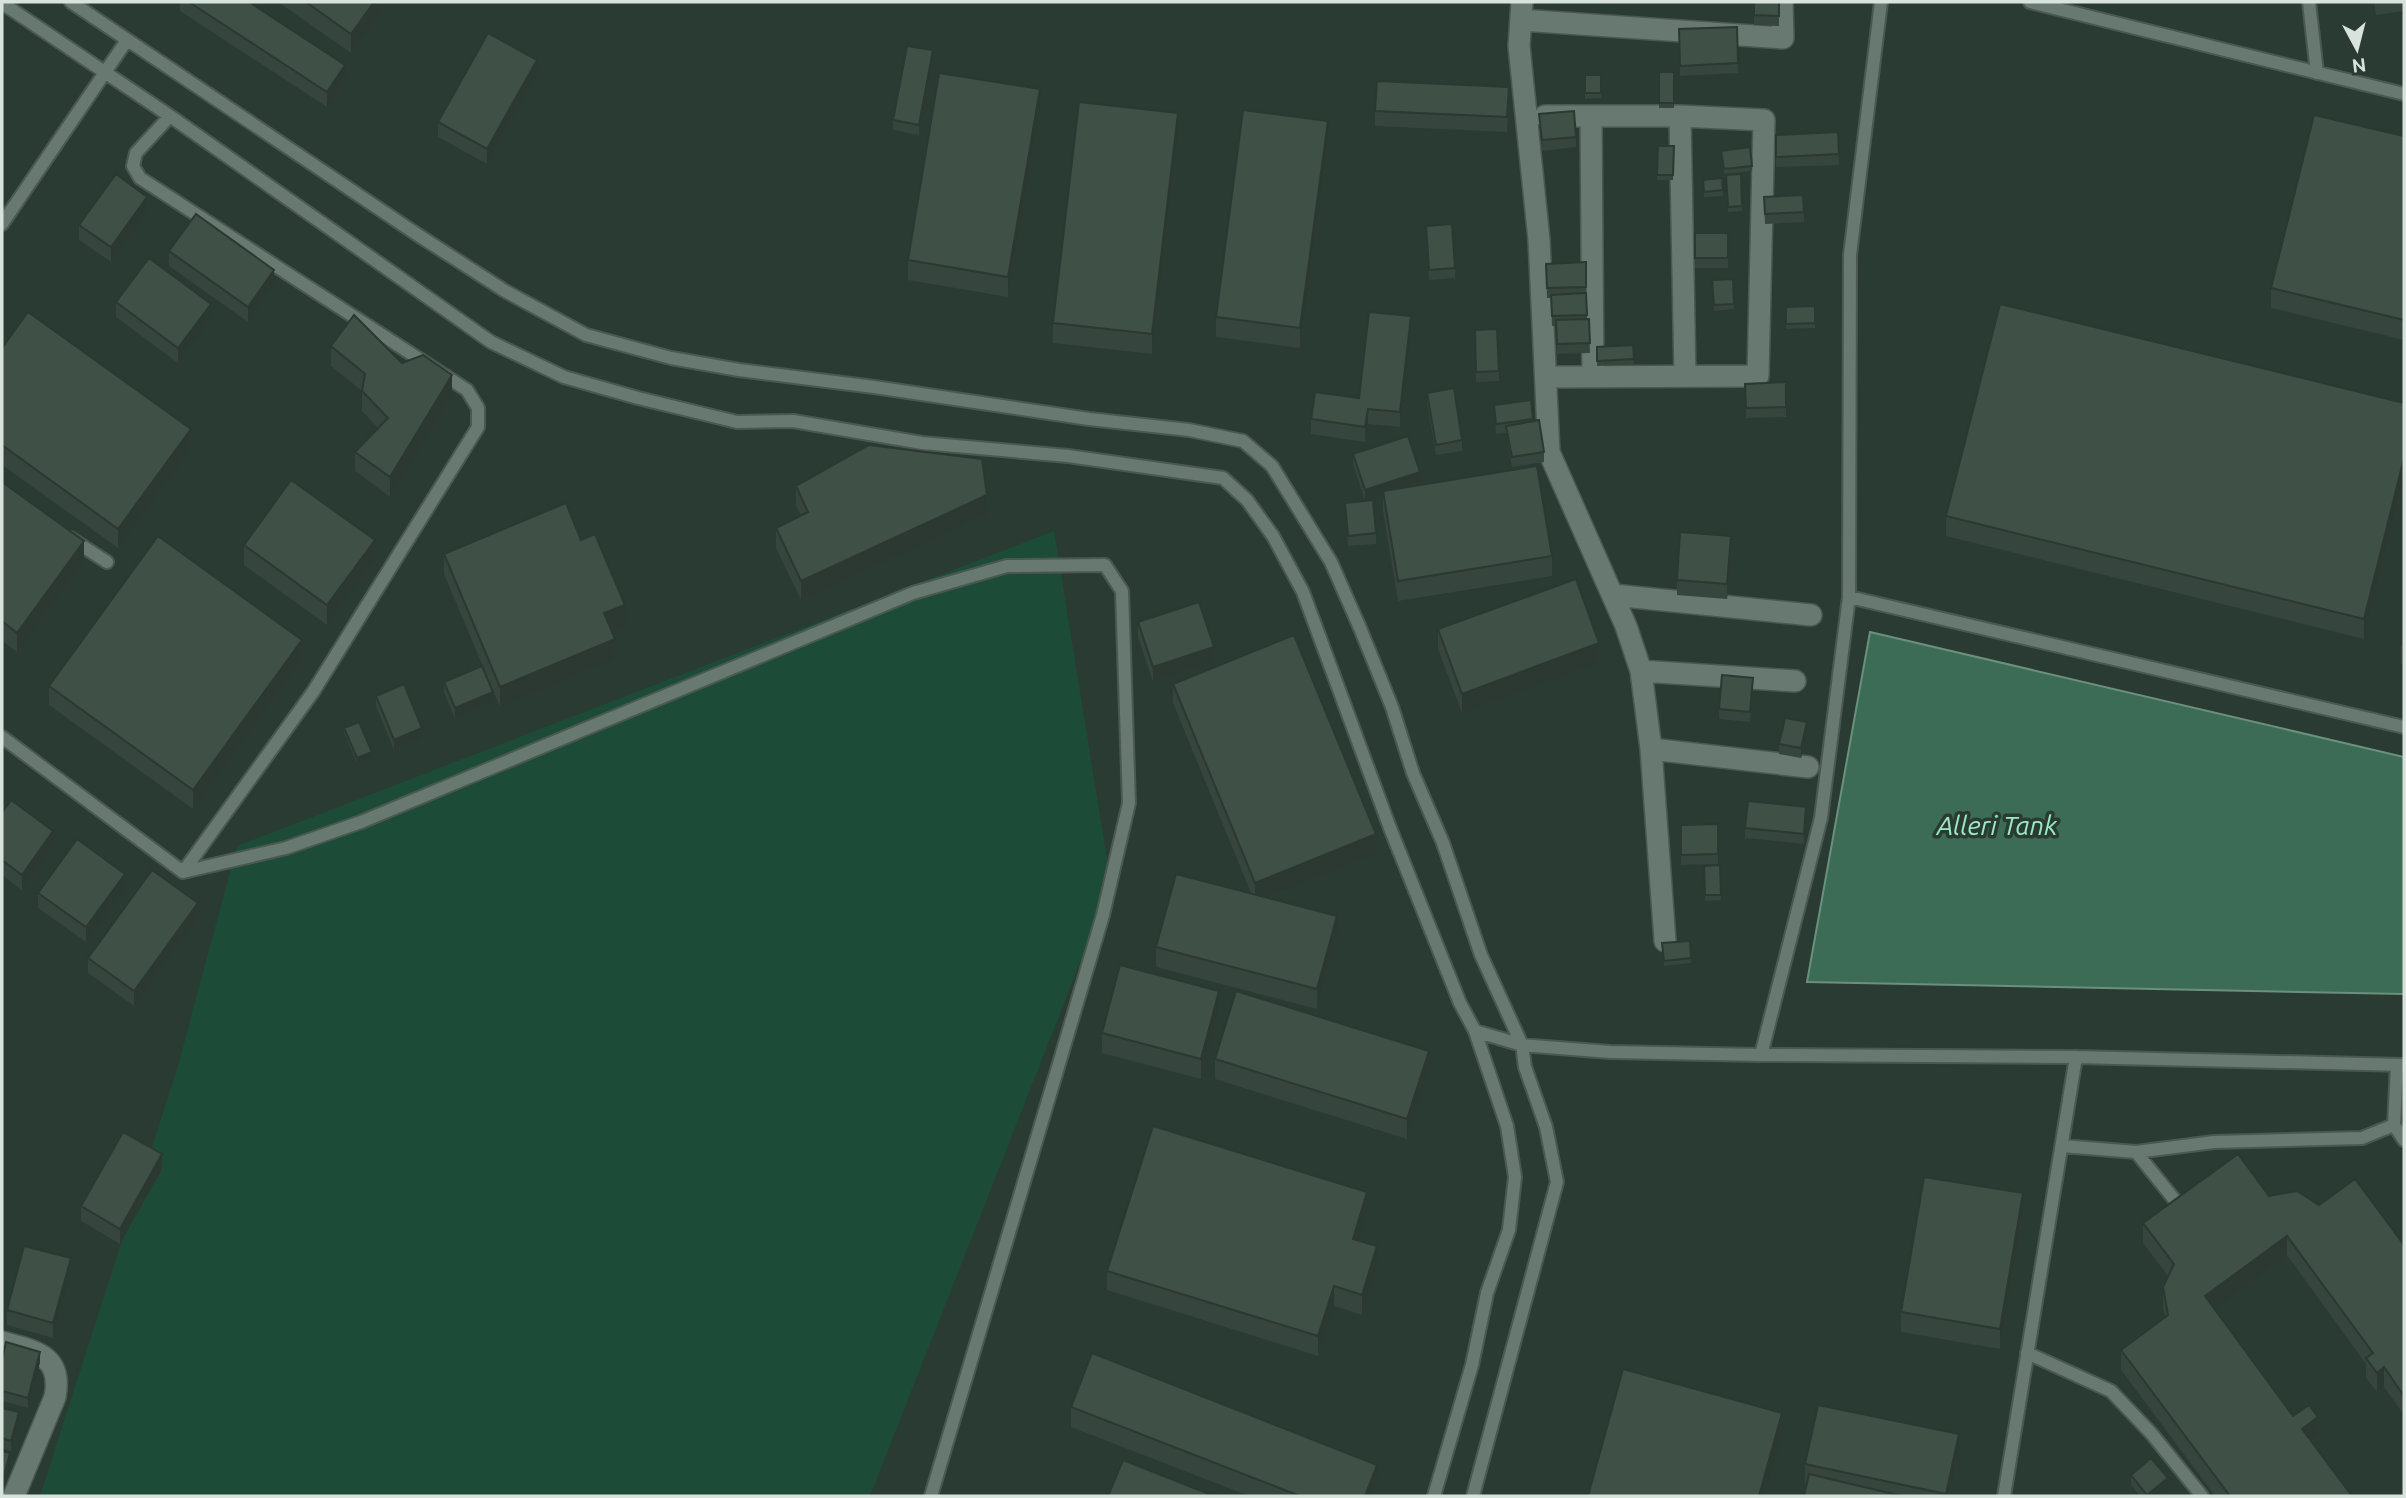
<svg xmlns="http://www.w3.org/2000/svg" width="2406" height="1498" viewBox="0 0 2406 1498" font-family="Ubuntu,sans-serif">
  <rect width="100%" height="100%" fill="#2a3b33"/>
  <!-- green -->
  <path fill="#1c4c38" d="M1054 531 1111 884 870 1496H40L178 1066 237 846Z"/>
  <!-- water -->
  <path fill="#3c6c56" stroke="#6b907e" stroke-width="2" d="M1870 632 2404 757V994L1807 982Z"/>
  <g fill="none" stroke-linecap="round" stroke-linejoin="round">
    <defs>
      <path id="lane" d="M71 2 418 235 505 291 586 335 671 358 739 370 874 387 1089 419 1189 430 1243 441 1272 466 1331 562 1360 628 1392 707 1413 773 1443 843 1481 955 1522 1045 1525 1067 1546 1127 1557 1182 1473 1496
        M2030 2 2404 94
        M2309 2 2317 73
        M2 3 170 116 491 342 564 377 638 398 737 422 793 421 922 443 1068 456 1223 478 1247 500 1273 536 1303 592 1390 828 1460 1003 1475 1031 1507 1126 1515 1177 1509 1230 1487 1293 1472 1365 1434 1496
        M2 224 127 40
        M70 538 107 562
        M1849 597 2404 727
        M2 737 183 872 313 692 478 427V408L467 390 140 178 133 166 136 153 170 116
        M183 872 286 848 361 822 913 593 1007 566 1105 565 1122 591 1129 803 1103 915 931 1496
        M1475 1031 1522 1045 1610 1052 1761 1055 2076 1057 2404 1065
        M1761 1055 1821 818 1849 597 1850 255 1881 2
        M2397 1065 2394 1125 2404 1140
        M2062 1146 2136 1152 2214 1142 2362 1138 2394 1125
        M2136 1152 2178 1204
        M2027 1353 2111 1391 2151 1433 2202 1496
        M2004 1496 2076 1057"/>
      <path id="street" d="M1522 2 1519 46 1539 240 1549 452 1626 626 1641 671 1651 749 1665 941
        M1521 20 1783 38 1782 2
        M1545 116H1680L1764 120 1758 376 1546 377
        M1591 116 1593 377
        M1680 116 1685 376
        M1613 595 1811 615
        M1641 671 1795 681
        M1651 749 1808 767
        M2 1342C35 1351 63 1355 55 1397L14 1496"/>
    </defs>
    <!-- lane casing -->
    <use href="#lane" stroke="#4a5851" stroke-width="16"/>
    <!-- street casing -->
    <use href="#street" stroke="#4a5851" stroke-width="24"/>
    <!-- lane -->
    <use href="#lane" stroke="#677970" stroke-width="12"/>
    <!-- street -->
    <use href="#street" stroke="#677970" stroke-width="21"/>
  </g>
  <!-- wall -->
  <path fill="#36453d" d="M180 2H249L345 80 327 107 180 11Z
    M278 2H388L351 53Z
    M1538 2H1563L1538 3Z
    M1754 2H1779V26L1754 25Z
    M2374 2H2404V11L2376 15Z
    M1737 27 1738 73 1680 76 1679 29Z
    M933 61 919 135 893 130V120Z
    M1659 72H1674V108H1659Z
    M537 75 487 164 438 137V122Z
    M1585 75H1601V98L1585 99Z
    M1509 102 1507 132 1375 126V111Z
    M1040 109 1008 297 908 280V260Z
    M1539 114 1576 137V147L1542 151Z
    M1838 132 1839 165 1776 167V135Z
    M1178 133 1152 354 1053 343V323Z
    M2404 136V340L2271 308V288Z
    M1328 140 1300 348 1216 337V317Z
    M1658 146H1674L1673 180H1657Z
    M1721 151 1752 166V171L1724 174Z
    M1741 174 1742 211 1728 212 1726 175Z
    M1722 178 1723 196 1704 197 1703 180Z
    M1764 197 1804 212V222L1765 224Z
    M147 212 111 262 79 240V225Z
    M1426 226 1455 268V278L1429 280Z
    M1695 233H1728V268H1695Z
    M169 251 274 285 248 322 169 266Z
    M1586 262 1587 319H1589L1590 353 1557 354 1556 326H1552L1551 298H1547L1546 264Z
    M1733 279 1734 309 1714 311 1712 280Z
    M116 302 211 319 178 363 116 317Z
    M1815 306V328L1786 329V307Z
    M1411 331 1400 427 1368 424 1365 442 1311 434V419L1359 398Z
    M1475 340 1499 371V381L1476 382Z
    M1633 345 1634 364 1597 366V347Z
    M331 346 402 363 452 395 390 497 355 471V452L378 428 362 411V391L331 366Z
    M2 348 191 449 118 548 2 465Z
    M1786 382V417L1746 418 1745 384Z
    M1427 393 1462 440V451L1436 455 1427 403Z
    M1531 400 1533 421 1544 452V462L1512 467 1506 433 1496 434 1494 405Z
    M2404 403V478L2364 639 1946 536V516Z
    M1353 454 1420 482 1405 487 1552 556V576L1398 601 1383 511V494L1365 500 1353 464Z
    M2 482 84 561 17 652 2 641Z
    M796 486 987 515 801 600 776 548V528L801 516 796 506Z
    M1345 503 1376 533V544L1348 546Z
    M581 540 625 625 611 630 615 659 500 707 444 574V554Z
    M244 545 375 560 327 625 244 565Z
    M1731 551 1727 599 1677 595V580Z
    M1138 622 1214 662 1153 682 1138 637Z
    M1438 629 1599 663 1462 713 1438 649Z
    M2404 629V665L2401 664V644Z
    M302 660 193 809 49 705V686Z
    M444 682 493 702 455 719 444 692Z
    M1173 684 1376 854 1268 898 1337 935 1317 1009 1156 967V947L1251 893 1173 703Z
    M1753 688 1750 722 1719 719V709Z
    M376 696 422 738 394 750 376 706Z
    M344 728 372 757 357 763 344 733Z
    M1807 733 1801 758 1779 754V744Z
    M2 813 53 846 22 890 2 875Z
    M1806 817 1804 844 1745 838V828Z
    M1718 824V864L1681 865V825Z
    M1720 865 1721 900 1705 901 1704 866Z
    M125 889 86 942 38 908V893Z
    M198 918 134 1006 88 973V958Z
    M1690 941 1691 963 1664 966 1662 943Z
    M1219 1010 1201 1079 1102 1053V1033Z
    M1215 1059 1429 1071 1407 1139 1215 1079Z
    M162 1169 120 1244 81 1221V1206Z
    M2269 1196 2319 1205 2404 1245V1415L2384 1387 2377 1392 2366 1378V1364L2287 1255 2214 1308 2293 1416 2318 1437 2312 1442 2352 1496H2215L2121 1370V1350L2165 1318 2163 1307V1287L2168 1276 2143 1243V1223Z
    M1367 1212 1358 1241 1377 1266 1362 1315 1334 1306 1318 1356 1107 1290V1271Z
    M2023 1213 2000 1349 1901 1332V1312Z
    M71 1273 53 1338 7 1325V1310Z
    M2 1360 40 1362 28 1408 2 1401Z
    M1071 1407 1377 1485 1373 1496H1249L1071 1427Z
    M2 1408 19 1422 11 1451 2 1448Z
    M1959 1454 1949 1496H1804L1807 1485 1805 1484V1464Z
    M2131 1475 2168 1488 2157 1496H2140L2131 1485Z"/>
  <!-- shaded-wall -->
  <path fill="#2c3832" d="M374 2H388L351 53V34Z
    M933 50V61L919 135V125Z
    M537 60V75L487 164V149Z
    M345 65V80L327 107V92Z
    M1040 89V109L1008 297V277Z
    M4 106V126L2 129V109Z
    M1178 113V133L1152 354V334Z
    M1328 121V140L1300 348V328Z
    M147 197V212L111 262V247Z
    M274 270V285L248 322V307Z
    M211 304V319L178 363V348Z
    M1411 316V331L1400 427V412Z
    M452 375V395L390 497V477Z
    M1368 409V424L1365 442V427Z
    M191 429V449L118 548V529Z
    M2404 458V478L2364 639V619Z
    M1420 472V482L1384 494 1383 491V494L1365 500V490Z
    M987 495V515L801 600V581Z
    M1731 536V551L1727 599V584Z
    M375 540V560L327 625V605Z
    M84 541V561L17 652V633Z
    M625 605V625L604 633V613Z
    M615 639V659L500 707V687Z
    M302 640V660L193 809V790Z
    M1599 643V663L1462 713V694Z
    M1214 647V662L1153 682V667Z
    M493 692V702L455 719V708Z
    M1807 722V733L1801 758V748Z
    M422 728V738L394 750V740Z
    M372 752V757L357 763V758Z
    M1806 807V817L1804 844V834Z
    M53 831V846L22 890V875Z
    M1376 834V854L1255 903V883Z
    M125 874V889L86 942V927Z
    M198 903V918L134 1006V991Z
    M1337 916V935L1317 1009V989Z
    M1219 991V1010L1201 1079V1059Z
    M1429 1051V1071L1407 1139V1119Z
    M162 1154V1169L120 1244V1229Z
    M1367 1192V1212L1353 1259V1239Z
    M2023 1193V1213L2000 1349V1329Z
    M2287 1236V1255L2205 1315V1296Z
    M1377 1246V1266L1362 1315V1295Z
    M71 1258V1273L53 1338V1323Z
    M1334 1286V1306L1318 1356V1336Z
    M40 1352V1362L28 1408V1398Z
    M2384 1367V1387L2377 1392V1373Z
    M19 1412V1422L11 1451V1441Z
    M1782 1413V1432L1764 1496H1759Z
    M2318 1417V1437L2302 1448V1429Z
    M1959 1434V1454L1949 1496H1946Z
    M10 1453V1468L2 1496V1483Z
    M1377 1465V1485L1373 1496H1365Z
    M2168 1478V1488L2157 1496H2147V1495Z"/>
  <!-- building -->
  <path fill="#3f5047" stroke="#2c3832" stroke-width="2" d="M189 2H249L345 65 327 92Z
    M306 2H374L351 34Z
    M1754 2H1779V16L1754 15Z
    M1737 27 1738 63 1680 66 1679 29Z
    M488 33 537 60 487 149 438 122Z
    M907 46 933 50 919 125 893 120Z
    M1659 72H1674V103H1659Z
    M939 73 1040 89 1008 277 908 260Z
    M1585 75H1601V93H1585Z
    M1377 81 1509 87 1507 117 1375 111Z
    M1079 102 1178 113 1152 334 1053 323Z
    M1243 110 1328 121 1300 328 1216 317Z
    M1574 111 1576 137 1542 140 1539 114Z
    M2314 115 2404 136V320L2271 288Z
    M1838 132 1839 154 1776 157V135Z
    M1658 146H1674L1673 175H1657Z
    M1750 147 1752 166 1724 169 1721 151Z
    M116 174 147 197 111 247 79 225Z
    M1741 174 1742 206 1728 207 1726 175Z
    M1722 178 1723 190 1704 192 1703 180Z
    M1803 195 1804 212 1765 214 1764 197Z
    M196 214 274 270 248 307 169 251Z
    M1452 224 1455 268 1429 270 1426 226Z
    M1695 233H1728V258H1695Z
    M149 258 211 304 178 348 116 302Z
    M1586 262V287L1547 288 1546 264Z
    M1733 279 1734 304 1714 305 1712 280Z
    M1586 293 1587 315 1552 316 1551 295Z
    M2000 304 2404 403V458L2364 619 1946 516Z
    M1815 306V323L1786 324V307Z
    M28 312 191 429 118 529 2 445V348Z
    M1369 312 1411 316 1400 412 1368 409 1365 427 1311 419 1315 392 1359 398Z
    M354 315 402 363 423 355 452 375 390 477 355 452 388 418 362 391 365 374 331 346Z
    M1589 319 1590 343 1557 344 1556 320Z
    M1497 329 1499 371 1476 372 1475 330Z
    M1633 345 1634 359 1597 361V347Z
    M1786 382V407L1746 408 1745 384Z
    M1454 388 1462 440 1436 445 1427 393Z
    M1531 400 1533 419 1496 424 1494 405Z
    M1539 420 1544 452 1512 457 1506 426Z
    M1408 436 1420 472 1365 490 1353 454Z
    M869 445 982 459 987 495 801 581 776 528 808 512 796 486Z
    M1537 466 1552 556 1398 581 1383 491Z
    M291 480 375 540 327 605 244 545Z
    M2 482 84 541 17 633 2 621Z
    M1373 500 1376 533 1348 536 1345 503Z
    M566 503 581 540 595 534 625 605 604 613 615 639 500 687 444 554Z
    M1680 532 1731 536 1727 584 1677 580Z
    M158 536 302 640 193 790 49 686Z
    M1576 579 1599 643 1462 694 1438 629Z
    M1199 602 1214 647 1153 667 1138 622Z
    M2404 629V645L2401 644Z
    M1294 635 1376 834 1255 883 1173 684Z
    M482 666 493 692 455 708 444 682Z
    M1722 675 1753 678 1750 712 1719 709Z
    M404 684 422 728 394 740 376 696Z
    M1785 718 1807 722 1801 748 1779 744Z
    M359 722 372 752 357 758 344 728Z
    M11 800 53 831 22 875 2 860V813Z
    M1748 801 1806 807 1804 834 1745 828Z
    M1718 824V854L1681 855V825Z
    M77 839 125 874 86 927 38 893Z
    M1720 865 1721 895H1705L1704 866Z
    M152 870 198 903 134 991 88 958Z
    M1176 874 1337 916 1317 989 1156 947Z
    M1690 941 1691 958 1664 961 1662 943Z
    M1120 965 1219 991 1201 1059 1102 1033Z
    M1236 991 1429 1051 1407 1119 1215 1059Z
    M1153 1126 1367 1192 1353 1239 1377 1246 1362 1295 1334 1286 1318 1336 1107 1271Z
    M123 1132 162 1154 120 1229 81 1206Z
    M2238 1154 2269 1196 2297 1191 2319 1205 2355 1179 2404 1245V1396L2384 1367 2377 1373 2366 1358 2373 1353 2287 1236 2205 1296 2293 1416 2309 1405 2318 1417 2302 1429 2352 1496H2230L2121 1350 2168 1315 2163 1287 2174 1264 2143 1223Z
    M1924 1177 2023 1193 2000 1329 1901 1312Z
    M24 1246 71 1258 53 1323 7 1310Z
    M6 1342 40 1352 28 1398 2 1391V1360Z
    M1092 1353 1377 1465 1365 1496H1300L1071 1407Z
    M1623 1369 1782 1413 1759 1496H1588Z
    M1818 1405 1959 1434 1946 1494 1805 1464Z
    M2 1408 19 1412 11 1441 2 1438Z
    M2 1451 10 1453 2 1483Z
    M2151 1458 2168 1478 2147 1495 2131 1475Z
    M1123 1460 1214 1496H1108Z
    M1809 1474 1902 1496H1804Z"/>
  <g text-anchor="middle" stroke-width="7" stroke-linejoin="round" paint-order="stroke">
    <!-- water labels -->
    <g font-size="26" font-style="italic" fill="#9beac4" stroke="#2a3b33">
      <text x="1997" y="835">Alleri Tank</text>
    </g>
  </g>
  <!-- border -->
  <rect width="2406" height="1498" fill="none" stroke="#d9e3dd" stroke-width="7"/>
  <!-- north arrow -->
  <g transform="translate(2357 49) rotate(173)" stroke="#2a3b33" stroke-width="5" paint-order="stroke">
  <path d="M0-5L12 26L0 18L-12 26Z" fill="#d9e3dd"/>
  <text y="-10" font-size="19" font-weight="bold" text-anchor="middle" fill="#d9e3dd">N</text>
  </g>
</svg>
